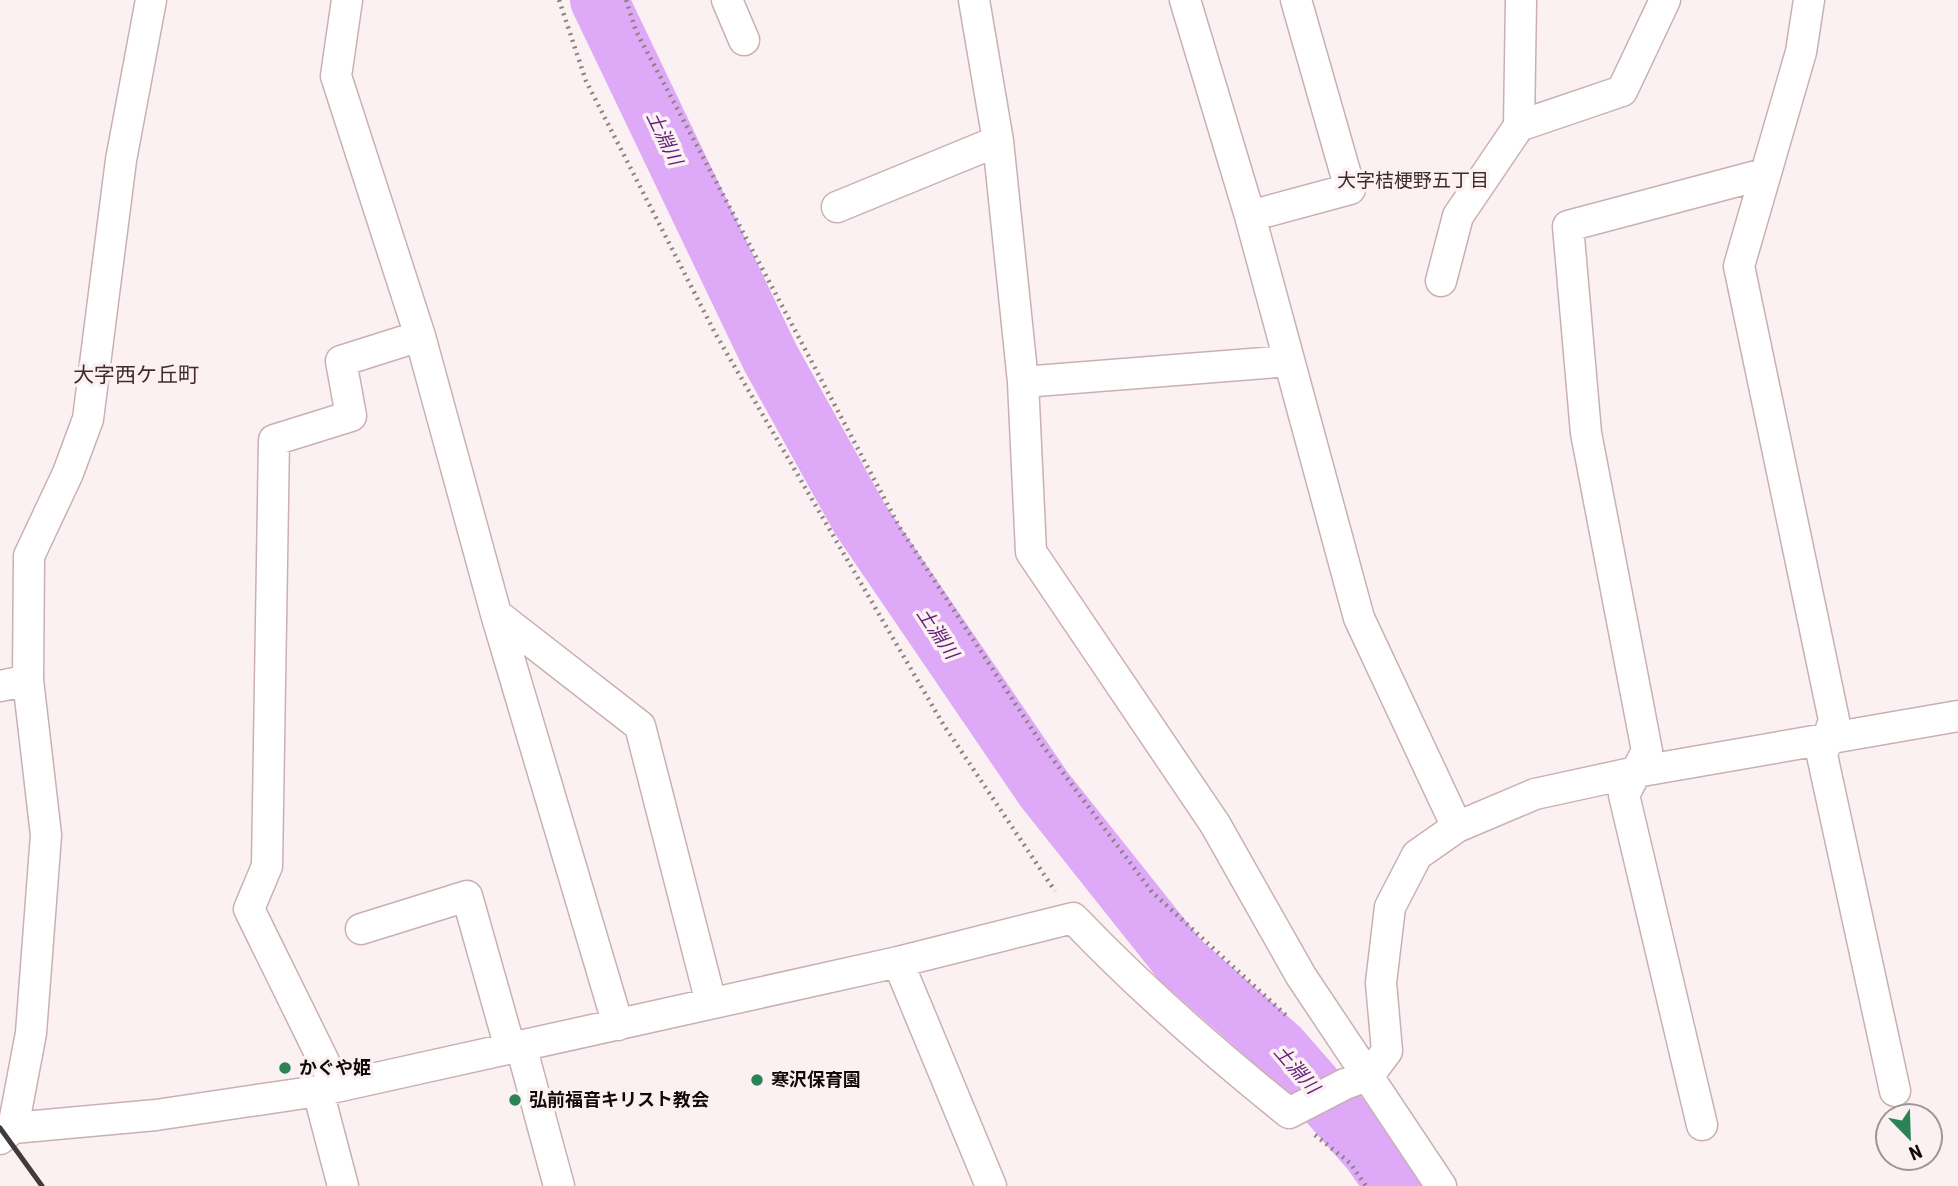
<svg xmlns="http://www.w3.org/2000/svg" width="1958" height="1186" viewBox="0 0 1958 1186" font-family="'Roboto Condensed','Noto Sans JP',sans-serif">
  <rect width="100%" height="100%" fill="#fcf1f2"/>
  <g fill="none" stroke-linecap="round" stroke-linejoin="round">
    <!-- river -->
    <path stroke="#deaaf8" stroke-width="58" d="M599 0 770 357 860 519 1044 789 1180 960 1280 1048 1371 1152 1395 1186"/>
    <defs>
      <path id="minor" d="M347 0 336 76 420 336 496 614 618 1025
        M727 0 744 40
        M974 0 998 141 1023 382 1031 552 1215 824 1301 976 1441 1186
        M1185 0 1250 216 1359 618 1457 827
        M1809 0 1801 52 1739 266 1834 720 1822 755 1895 1091
        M1519 126 1622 91 1665 0
        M837 207 998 141
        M1250 216 1350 189 1296 0
        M1441 281 1458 216 1519 126 1521 0
        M1023 382 1289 361
        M496 614 640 726 711 1003
        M0 686 28 680
        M361 929 467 896 510 1048
        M898 962 991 1186
        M521 1046 559 1186
        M336 1086 249 909 267 866 274 440 351 416 341 361 420 336
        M318 1091 343 1186
        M1702 1125 1624 795 1647 751 1586 433 1568 226 1764 174
        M13 1128 31 1033 46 835 28 680 29 556 68 473 88 419 121 160 151 0
        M0 1139 13 1128 156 1115 318 1091 898 962 1073 918C1141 989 1213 1052 1289 1113L1345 1084 1369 1075 1387 1051 1381 983 1390 907 1417 855 1457 827 1535 794 1636 772 1958 716"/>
    </defs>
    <!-- minor casing -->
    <use href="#minor" stroke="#cab0b2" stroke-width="33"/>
    <!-- path -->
    <path stroke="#8c8282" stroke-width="4.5" stroke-dasharray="2 5" stroke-linecap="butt" d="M559 0 586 81 715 333 943 724 1055 891
      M626 0 636 31 900 528 1043 746 1152 892 1289 1018
      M1315 1135 1350 1163 1366 1186"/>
    <!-- minor -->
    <use href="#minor" stroke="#fff" stroke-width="30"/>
    <!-- rail -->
    <path stroke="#433b3b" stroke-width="5" d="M0 1128 42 1186"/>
  </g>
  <!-- markers -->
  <g fill="#2c8255" stroke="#fcf1f2" stroke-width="2.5">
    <circle cx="285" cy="1068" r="7"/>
    <circle cx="757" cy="1080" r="7"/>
    <circle cx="515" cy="1100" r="7"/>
  </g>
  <g text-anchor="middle" stroke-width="7" stroke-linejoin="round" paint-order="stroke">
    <!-- poi labels -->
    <g font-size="18" font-weight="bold" fill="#120a0a" stroke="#fcf1f2" text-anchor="start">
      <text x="299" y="1074">かぐや姫</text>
      <text x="771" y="1086">寒沢保育園</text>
      <text x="529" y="1106">弘前福音キリスト教会</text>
    </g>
    <!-- water labels -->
    <g font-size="19" font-style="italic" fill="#5e1f78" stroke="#fcf1f2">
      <text transform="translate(665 138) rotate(64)" y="7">土淵川</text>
      <text transform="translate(938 633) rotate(56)" y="7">土淵川</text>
      <text transform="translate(1297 1069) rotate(49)" y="7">土淵川</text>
    </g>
    <!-- neighbourhood labels -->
    <g font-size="19" fill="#3f2b2d" stroke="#fcf1f2">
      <text x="1413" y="187">大字桔梗野五丁目</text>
    </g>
    <!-- quarter labels -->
    <g font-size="21" fill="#3f2b2d" stroke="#fcf1f2">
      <text x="136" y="382">大字西ケ丘町</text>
    </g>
  </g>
  <!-- north arrow -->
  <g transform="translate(1909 1137) rotate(157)"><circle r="33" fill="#fcf1f2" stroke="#9e9595" stroke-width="2"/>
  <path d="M0-5L12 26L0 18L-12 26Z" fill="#2c8255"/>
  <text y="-10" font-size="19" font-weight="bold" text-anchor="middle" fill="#120a0a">N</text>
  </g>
</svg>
